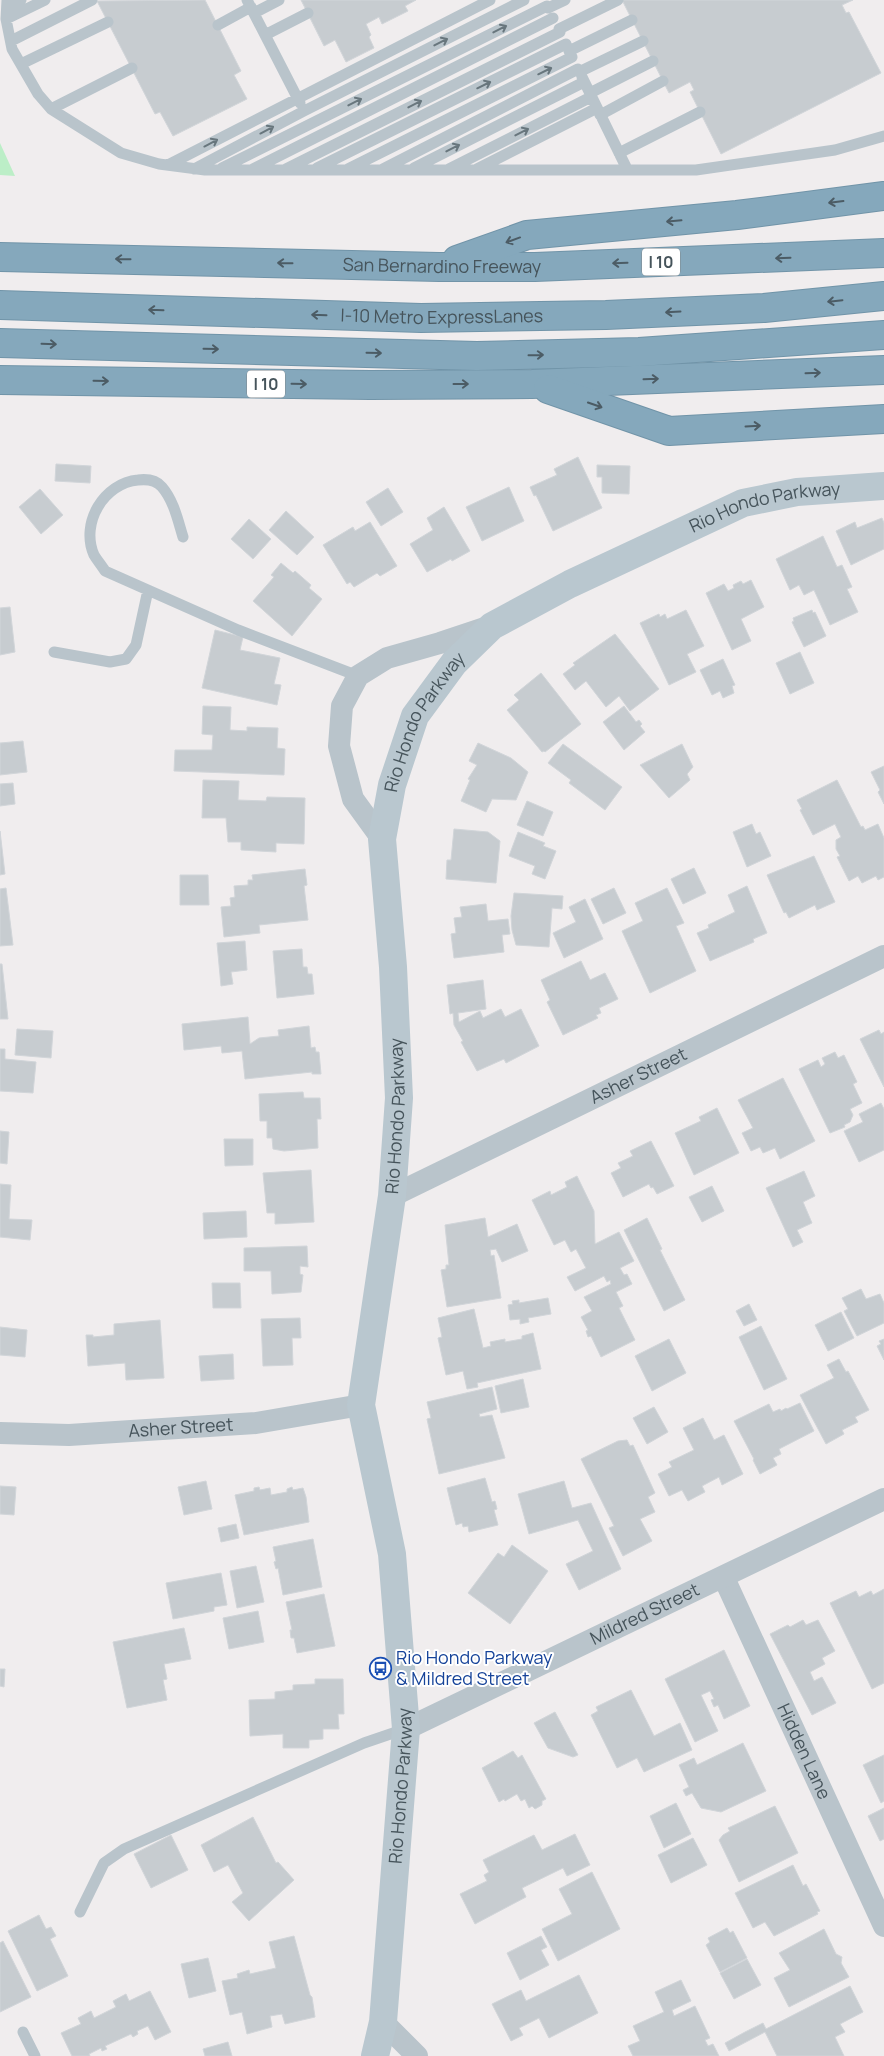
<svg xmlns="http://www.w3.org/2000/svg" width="884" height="2056" viewBox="0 0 884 2056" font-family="Manrope,sans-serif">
  <rect width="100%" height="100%" fill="#f0edee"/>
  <!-- green -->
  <path fill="#bceec7" d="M0 143 15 176 0 175Z"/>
  <!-- building -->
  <path fill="#c7ccd0" stroke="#d1d5d9" d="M205 0 241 71 234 75 247 99 173 136 160 112 155 114 97 1Z
    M301 0H416L405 6 408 11 382 24 379 17 366 24 371 35 369 37 374 48 346 62 335 40 324 46Z
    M622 0H853L842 5 846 13 849 12 881 73 721 154 690 92 694 90 690 82 669 93Z
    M578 457 602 508 553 531 536 495 534 496 530 487 557 475 554 469Z
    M56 464 91 466 90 483 55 481Z
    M597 465 630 466 629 494 602 493V477H597Z
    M509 487 524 521 482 541 466 507Z
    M388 488 403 512 381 526 366 502Z
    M40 489 63 515 41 534 19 507Z
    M444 507 470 551 452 561 451 559 427 572 410 544 433 530 427 518Z
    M286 511 314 537 297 555 269 530Z
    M882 518 884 523V549L851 565 836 531 855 522 857 528Z
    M249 519 271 539 253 559 231 539Z
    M370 522 397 566 380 576 377 573 354 587 350 582 347 584 323 545 353 527 355 531Z
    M823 536 837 567 842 565 852 587 847 589 858 612 830 625 814 590 804 595 799 585 790 590 776 559Z
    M281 563 293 573 295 571 311 585 309 588 322 599 292 636 253 601 274 577 271 575Z
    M751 580 764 607 741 619 751 641 732 650 706 593 724 584 728 591 734 588 733 585 741 581 743 584Z
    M10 607 15 652 0 655V608Z
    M686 610 704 646 687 654 696 672 669 685 640 623 659 614 660 617 665 614 667 619Z
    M812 610 813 613 815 612 826 636 804 647 792 622 794 621 793 618Z
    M215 630 243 637 240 650 280 658 274 684 281 685 277 705 202 688Z
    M615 634 659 689 630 711 619 696 606 707 586 681 575 690 563 674 575 665 573 663Z
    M800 652 814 683 790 694 776 663Z
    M723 659 735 685 732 686 734 693 723 698 720 691 712 695 700 670Z
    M541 673 581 724 545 752 544 751 542 752 507 710 519 700 514 695Z
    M203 706 231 707 230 730 247 731V727L278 728 277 748 285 749 284 775 174 771 175 750H212L213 735 202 734Z
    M624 706 636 722 639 720 642 724 640 726 645 732 624 750 603 722Z
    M23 741 27 772 0 775V743Z
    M478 743 511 758 528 772 516 800 492 799 486 812 461 801 470 780 468 779 477 765 469 761Z
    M563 744 622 787 605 810 569 783 571 780 548 763Z
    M682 744 693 767 687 774 690 780 669 798 640 765Z
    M884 766V804L878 792 880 790 871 772Z
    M203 780 239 781 238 800 266 801 267 797 305 798 304 844 276 843V852L241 850V842H228L226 818H202Z
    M837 780 861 827 863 826 865 830 878 824 884 838V877L878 880 876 876 862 883 858 876 849 881 837 857 840 856 836 849V840L841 837 835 824 813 835 800 810 802 809 797 800Z
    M13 783 15 804 0 806V784Z
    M527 801 553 812 543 836 517 825Z
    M752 824 756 834 760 832 771 856 747 867 733 832Z
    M454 829 488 832 500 841 496 883 446 879 447 860H451Z
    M0 831 5 874 0 875Z
    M518 832 545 843 543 846 556 851 545 879 532 874 535 866 509 856Z
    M814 856 835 902 817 910 815 905 789 918 786 912 784 913 767 875Z
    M694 868 706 893 683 904 671 879Z
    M305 869 307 885 304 886 308 920 259 925 260 933 224 937 221 907 231 906 230 898 235 897 234 886 248 885V880H253L252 875Z
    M180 875H208L209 905H180Z
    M747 886 767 933 753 939 754 942 710 961 697 933 709 928 708 925 735 912 728 895Z
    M6 888 13 945 0 946V889Z
    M614 888 626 913 603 924 591 899Z
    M667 888 684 923 676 926 696 971 650 993 622 931 643 921 635 903Z
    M514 893 563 896 562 909 552 908 549 947 516 945 512 930 511 916Z
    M585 899 603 939 564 958 553 933 576 922 569 907Z
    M486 904 488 921 508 919 510 934 502 935 504 952 454 958 451 934 456 933 454 918 462 917 460 907Z
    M245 941 247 970 231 972 233 984 221 986 217 943Z
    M302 949 303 967H307L308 974H312L314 994 277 998 273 951Z
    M581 961 590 980 605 973 618 999 599 1008 601 1013 596 1015 598 1018 563 1035 547 1002 550 1000 541 980Z
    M0 964H2L8 1019H0Z
    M483 980 486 1009 458 1013 459 1022 480 1011 483 1018 501 1009 505 1017 521 1009 539 1046 506 1063 504 1059 477 1071 461 1042 463 1041 454 1025 453 1013 450 1014 447 985Z
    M248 1017 250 1044 259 1038 279 1036 278 1030 309 1026 311 1048 315 1047 316 1052H319L321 1074H312V1072L245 1079 242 1051 222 1053 221 1046 184 1050 182 1024Z
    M17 1029 53 1031 51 1058 15 1055Z
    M879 1030 881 1034 884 1032V1087L860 1039Z
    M0 1049H5V1059L36 1062 33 1093 0 1091Z
    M835 1052 838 1058 844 1055 857 1082 853 1084 862 1103 850 1109 853 1115 850 1122 844 1125 845 1127 830 1133 799 1069 818 1060 821 1067 825 1064 822 1058Z
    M783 1078 815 1141 780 1159 775 1148 763 1153 760 1147 751 1151 742 1133 753 1128 738 1100Z
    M303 1092 304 1098H320L321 1119H317L318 1148 284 1151 273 1149 272 1138H267V1121H260L259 1094Z
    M881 1103 884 1109V1150L859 1162 844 1131 863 1122 859 1114Z
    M717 1108 739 1153 694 1175 675 1133 701 1121 699 1117Z
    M0 1131 9 1132 7 1164 0 1163Z
    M224 1139H253V1165L225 1166Z
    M651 1141 674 1186 657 1194 653 1187 651 1188 649 1184 623 1197 611 1173 621 1168 618 1163 633 1156 630 1151Z
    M311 1170 314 1222 275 1224V1213H267L263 1173Z
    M804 1171 815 1196 803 1202 812 1223 797 1230 803 1242 793 1247 766 1188Z
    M577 1176 594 1211 595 1244 619 1232 634 1261 620 1268 624 1275 627 1274 632 1284 616 1292 623 1306 619 1308 635 1340 601 1357 591 1336 588 1337 586 1331 588 1330 581 1317 592 1311 584 1297 611 1284 610 1280 607 1282 604 1276 575 1291 567 1277 586 1268 576 1249 571 1252 565 1240 554 1245 532 1200 550 1191 551 1195 567 1187 565 1182Z
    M0 1184 11 1185 9 1219 32 1220 30 1240 0 1237Z
    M712 1186 724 1211 702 1222 689 1197Z
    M246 1211 247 1237 204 1239 203 1213Z
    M485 1218 488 1237 517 1224 528 1251 502 1262 496 1249 490 1250 491 1256 494 1255 501 1298 447 1307 441 1270 446 1269V1265H449L445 1225Z
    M647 1218 662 1249 660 1250 685 1300 664 1311 624 1230Z
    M307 1246 308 1267 300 1266V1274L303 1275 301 1292 272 1294 271 1271H244V1248Z
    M212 1283H240L241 1308H213Z
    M861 1289 866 1299 880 1294 884 1303V1323L857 1336 844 1311 848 1309 842 1298Z
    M548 1298 551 1314 528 1318 529 1322 520 1324V1319L510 1320 508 1305 513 1304 512 1301 519 1300V1303Z
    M749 1304 757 1320 744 1326 736 1311Z
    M474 1309 483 1348 491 1346 490 1342 505 1339V1342L522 1339V1336L533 1333 541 1369 477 1383 478 1387 467 1389 463 1371 446 1375 438 1338 442 1337 438 1318Z
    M841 1312 854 1338 828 1351 815 1325Z
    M300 1318 301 1338H292L293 1365 263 1366 261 1319Z
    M160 1320 164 1378 126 1380 125 1363 88 1366 86 1335H93V1337L114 1335V1324Z
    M761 1326 787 1379 764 1390 739 1337Z
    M0 1327 27 1330 25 1357 0 1355Z
    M669 1339 686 1373 652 1391 635 1356Z
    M884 1339V1360L877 1346 881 1344 879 1341Z
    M233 1354 234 1379 201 1381 199 1356Z
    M839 1359 846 1372 848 1371 869 1410 855 1417 858 1422 842 1430 844 1434 826 1444 800 1395 834 1378 827 1365Z
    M523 1379 529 1407 501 1413 495 1386Z
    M492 1387 497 1409 479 1414 480 1417 492 1415 505 1458 439 1474 427 1419 431 1418 427 1402Z
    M800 1403 814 1431 779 1449 781 1454 773 1458 777 1465 760 1474 753 1460 754 1459 734 1421 769 1404 773 1412 780 1409 781 1411 786 1408 787 1409Z
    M654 1407 668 1432 647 1444 633 1418Z
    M703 1418 714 1440 724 1435 743 1474 722 1485 719 1477 702 1486 705 1492 688 1501 682 1490 669 1496 658 1474 672 1467 669 1462 694 1450 683 1428Z
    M627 1440 630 1446 633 1445 655 1493 648 1497 655 1512 640 1519 652 1541 623 1556 609 1528 614 1526 581 1459 618 1441Z
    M485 1478 492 1502 495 1501 497 1509 494 1510 498 1525 469 1532 468 1526 463 1527 462 1523 456 1525 447 1488Z
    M206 1481 212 1509 184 1515 178 1487Z
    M564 1481 572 1508 591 1503 621 1569 579 1590 566 1564 593 1551 578 1520 529 1534 518 1494Z
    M0 1486 16 1487 14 1515 0 1514Z
    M259 1487 260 1490 270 1488 271 1495 287 1492V1489L292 1487 293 1490 303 1488 306 1497 309 1522 244 1535 235 1495 254 1491V1488Z
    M236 1524 239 1538 221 1542 218 1528Z
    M313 1539 322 1587 283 1595 278 1568 276 1569 274 1562 276 1561 273 1547Z
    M512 1545 548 1571 510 1624 468 1593 498 1553 504 1557Z
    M256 1566 264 1602 237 1608 230 1571Z
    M221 1573 227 1605 214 1607V1611L173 1619 166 1583Z
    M884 1589V1683L872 1689 830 1603 856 1591 859 1597 871 1591 873 1595Z
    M324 1594 335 1646 297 1653 294 1638H291L290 1630H292L286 1602Z
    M258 1611 264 1642 229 1649 223 1618Z
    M803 1620 806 1625 818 1620 835 1651 822 1658 825 1664 810 1672 814 1681 822 1677 836 1703 812 1715 770 1634 788 1625 790 1627Z
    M184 1628 191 1659 164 1664 167 1679 163 1680 167 1700 127 1708 113 1642Z
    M724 1650 750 1706 724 1719 718 1705 714 1707 711 1700 714 1699 710 1691 701 1695 718 1731 695 1742 665 1679Z
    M0 1669H5L4 1687 0 1686Z
    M315 1679H343L344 1714H338L339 1729H323V1739L309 1740V1748H283V1734L250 1736 249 1700 275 1699V1692L293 1690V1685L315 1684Z
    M631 1690 654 1736 680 1723 692 1750 644 1772 637 1758 617 1768 591 1715 598 1711 596 1707Z
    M555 1712 578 1755 573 1757 548 1748 534 1723Z
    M743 1743 766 1791 721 1812 701 1808 692 1793 686 1796 683 1790 689 1787 679 1765 694 1758 697 1765Z
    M513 1751 518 1758 522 1755 546 1799 542 1801V1805L535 1809 532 1806 529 1808 525 1799 521 1801 517 1794 505 1801 504 1799 499 1802 482 1768Z
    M884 1755V1801L881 1803 863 1765Z
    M676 1803 691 1834 664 1848 650 1816Z
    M775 1806 798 1853 739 1882 719 1840 723 1835 730 1831 728 1828Z
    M884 1808V1839L880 1841 868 1816Z
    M253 1817 276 1863 278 1862 294 1880 249 1921 232 1902 243 1893 228 1865 214 1872 201 1845Z
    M575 1834 590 1865 567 1876 563 1868 522 1888 526 1897 475 1924 460 1894 487 1881 484 1875 489 1872 483 1860 534 1835 542 1850Z
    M171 1835 188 1870 151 1888 134 1854Z
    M693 1838 707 1865 671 1883 658 1855Z
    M793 1865 803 1886 806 1884 820 1911 817 1912 818 1914 774 1936 765 1922 753 1928 735 1893Z
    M592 1872 620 1929 558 1961 542 1929 572 1914 559 1889Z
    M39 1915 46 1929 51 1927 56 1936 50 1939 68 1976 37 1991 8 1931Z
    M727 1928 730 1933 733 1931 747 1958 720 1972 706 1945 710 1942 708 1938Z
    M824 1929 836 1954 842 1957 841 1963 849 1977 789 2007 774 1978 790 1970 779 1953Z
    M294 1936 310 1995 312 1997 315 2017 285 2024 282 2014 270 2016 272 2027 247 2034 242 2012 230 2015 222 1981 238 1978 237 1974 249 1970 250 1974 276 1968 269 1942Z
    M541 1936 547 1947 541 1950 549 1965 520 1980 507 1953Z
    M3 1941 31 1997 0 2012V1943Z
    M208 1958 216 1991 189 1998 181 1964Z
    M747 1959 761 1985 734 1999 720 1973Z
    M579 1975 598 2013 549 2038 539 2018 519 2028 523 2035 511 2041 492 2004 521 1990 526 2001Z
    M681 1980 691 2001 672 2010 674 2016 695 2006 710 2038 705 2040 708 2046 713 2044 719 2056H633L628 2046 640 2041 633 2026 664 2012 655 1992Z
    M850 1986 863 2012 840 2024 845 2032 835 2037 844 2056H777L765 2032 729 2051 725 2043 745 2032 763 2023 766 2029Z
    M150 1991 171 2032 155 2040 148 2026 137 2031 138 2034 133 2037 131 2034 105 2046 107 2049 102 2051 101 2048 89 2054 90 2056H72L61 2033 81 2024 78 2018 91 2011 94 2018 116 2007 113 2001 126 1994 129 2001Z
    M228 2042 232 2056H205L203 2049Z"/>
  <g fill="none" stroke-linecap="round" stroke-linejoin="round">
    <defs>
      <g id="highway">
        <path id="s6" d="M0 257 439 267H535L884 253"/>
        <path d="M457 260 527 235 737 215 884 196"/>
        <path id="s7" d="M0 305 421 318 606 315 764 308 884 296"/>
        <path d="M0 343 477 356 639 352 884 335"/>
        <path d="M0 380 370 385 532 384 884 370"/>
        <path d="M548 389 669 431 884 419"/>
      </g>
    </defs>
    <!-- highway casing -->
    <use href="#highway" stroke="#7194a8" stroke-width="30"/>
    <!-- lane -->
    <path stroke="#b9c4cb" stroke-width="11" d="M7 0 6 19 12 49 38 94 51 109 121 153 159 164 205 170H696L835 150 884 136
      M247 0 300 103
      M7 7 21 0
      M548 8 565 0
      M254 13 279 0
      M6 19 45 0
      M218 25 251 7
      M559 29 618 0
      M265 35 308 13
      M11 41 92 0
      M569 51 632 20
      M21 64 108 22
      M579 72 643 41
      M582 77 627 169
      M590 93 653 61
      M51 109 132 68
      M600 115 663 81
      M619 153 700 112
      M168 165 490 0
      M222 168 547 6
      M317 168 566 44
      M414 168 584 82
      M194 169 304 111 524 0
      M253 169 553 18
      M286 169 560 32
      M348 169 572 57
      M383 169 578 69
      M449 169 591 97
      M477 169 597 108
      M183 537C178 521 174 501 162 487 156 480 146 479 138 480 104 483 80 523 94 555 97 560 102 566 105 571L238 630 358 676
      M54 652 110 662 126 659 136 645 148 590
      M80 1912 104 1863 124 1849 364 1743 405 1729
      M23 2032 35 2056"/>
    <!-- street -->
    <g stroke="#b9c4cb" stroke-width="22">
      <path d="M382 839 353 799 339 746 342 706 358 676 387 658 440 643 491 626"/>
      <path id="s1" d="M392 1196 884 956"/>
      <path id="s2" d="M0 1433 69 1435 256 1423 361 1405"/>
      <path id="s3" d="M724 1578 884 1926"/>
      <path id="s4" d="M406 1729 884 1499"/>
      <path d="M383 2022 417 2056"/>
    </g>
    <!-- secondary -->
    <path stroke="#b9c7cf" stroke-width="28" id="s5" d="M375 2056 383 2022 406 1729 392 1554 361 1405 392 1196 399 1098 393 967 382 839 392 785 415 716 454 663 492 626 570 584 743 503 797 492 884 486"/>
    <!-- highway -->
    <use href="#highway" stroke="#85a8bc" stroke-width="28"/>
  </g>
  <!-- one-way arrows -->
  <defs><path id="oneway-shaft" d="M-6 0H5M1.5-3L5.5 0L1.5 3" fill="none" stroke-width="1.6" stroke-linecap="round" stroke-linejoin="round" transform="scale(1.25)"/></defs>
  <g stroke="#68767d">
    <use href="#oneway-shaft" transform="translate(500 29) rotate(-27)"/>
    <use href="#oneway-shaft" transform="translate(441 42) rotate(-27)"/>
    <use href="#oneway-shaft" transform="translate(545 71) rotate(-26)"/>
    <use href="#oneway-shaft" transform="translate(484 85) rotate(-26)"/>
    <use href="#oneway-shaft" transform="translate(355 102) rotate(-27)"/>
    <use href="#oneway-shaft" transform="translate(415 104) rotate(-27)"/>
    <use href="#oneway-shaft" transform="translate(267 130) rotate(-28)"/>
    <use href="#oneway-shaft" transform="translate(522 132) rotate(-27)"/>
    <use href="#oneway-shaft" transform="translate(211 143) rotate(-28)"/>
    <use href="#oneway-shaft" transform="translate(453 148) rotate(-27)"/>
  </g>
  <g stroke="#4c5c65">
    <use href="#oneway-shaft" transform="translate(836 202) rotate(173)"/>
    <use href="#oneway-shaft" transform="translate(674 221) rotate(175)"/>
    <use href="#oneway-shaft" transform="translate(513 240) rotate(160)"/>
    <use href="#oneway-shaft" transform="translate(783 258) rotate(178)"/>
    <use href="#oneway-shaft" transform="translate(123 259) rotate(-179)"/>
    <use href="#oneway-shaft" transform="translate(285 263) rotate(-179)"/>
    <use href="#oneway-shaft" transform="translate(620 263) rotate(178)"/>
    <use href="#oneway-shaft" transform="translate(835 301) rotate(174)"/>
    <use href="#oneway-shaft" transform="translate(156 310) rotate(-178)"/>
    <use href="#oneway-shaft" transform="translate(673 312) rotate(177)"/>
    <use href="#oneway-shaft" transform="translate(319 315) rotate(-178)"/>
    <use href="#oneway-shaft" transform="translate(49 344) rotate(2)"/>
    <use href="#oneway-shaft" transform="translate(211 349) rotate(1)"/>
    <use href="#oneway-shaft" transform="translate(374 353) rotate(1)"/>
    <use href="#oneway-shaft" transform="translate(536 355) rotate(-1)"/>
    <use href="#oneway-shaft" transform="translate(813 373) rotate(-2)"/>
    <use href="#oneway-shaft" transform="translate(651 379) rotate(-2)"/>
    <use href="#oneway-shaft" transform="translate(101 381) rotate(1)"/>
    <use href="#oneway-shaft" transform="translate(299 384) rotate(1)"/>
    <use href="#oneway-shaft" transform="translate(461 384)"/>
    <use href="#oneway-shaft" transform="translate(595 405) rotate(19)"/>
    <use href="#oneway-shaft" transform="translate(753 426) rotate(-3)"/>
  </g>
  <!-- icons -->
  <defs>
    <symbol id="bus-ring" viewBox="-11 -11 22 22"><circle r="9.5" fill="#fff" stroke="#1a4fb4" stroke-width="1.5"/><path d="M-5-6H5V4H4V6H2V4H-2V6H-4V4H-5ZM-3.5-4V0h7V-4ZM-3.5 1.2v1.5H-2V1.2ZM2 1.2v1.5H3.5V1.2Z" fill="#1a4fb4"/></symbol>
  </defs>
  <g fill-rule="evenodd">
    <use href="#bus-ring" x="368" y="1656" width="25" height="25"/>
  </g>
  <g text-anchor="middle" stroke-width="4" stroke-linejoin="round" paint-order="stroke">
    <!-- shield labels -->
    <g fill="#fff" stroke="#7e878c" stroke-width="1">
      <rect x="642" y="248.5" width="38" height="27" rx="4"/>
      <rect x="247" y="370.5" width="38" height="27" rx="4"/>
    </g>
    <g font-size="16" font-weight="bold" fill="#46545b">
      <text x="661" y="268">I 10</text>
      <text x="266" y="390">I 10</text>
    </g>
    <!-- street labels -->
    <g font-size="18" fill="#46545b" stroke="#fff">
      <text dy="6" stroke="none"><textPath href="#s6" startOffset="442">San Bernardino Freeway</textPath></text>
      <text dy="6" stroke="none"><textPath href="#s7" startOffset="442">I-10 Metro ExpressLanes</textPath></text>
      <text dy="6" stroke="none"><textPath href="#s5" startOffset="1772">Rio Hondo Parkway</textPath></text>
      <text dy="6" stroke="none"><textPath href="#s5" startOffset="1352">Rio Hondo Parkway</textPath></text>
      <text dy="6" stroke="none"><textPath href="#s1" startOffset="274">Asher Street</textPath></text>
      <text dy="6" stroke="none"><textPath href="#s5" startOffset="948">Rio Hondo Parkway</textPath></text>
      <text dy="6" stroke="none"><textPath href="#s2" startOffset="181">Asher Street</textPath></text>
      <text dy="6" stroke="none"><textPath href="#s4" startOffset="265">Mildred Street</textPath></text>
      <text dy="6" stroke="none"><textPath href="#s3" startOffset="191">Hidden Lane</textPath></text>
      <text dy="6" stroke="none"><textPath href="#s5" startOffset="272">Rio Hondo Parkway</textPath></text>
    </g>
    <!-- transit labels -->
    <g font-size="18" fill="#164399" stroke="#fff" text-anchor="start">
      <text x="396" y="1664">Rio Hondo Parkway<tspan x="396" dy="21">&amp; Mildred Street</tspan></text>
    </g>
  </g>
</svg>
